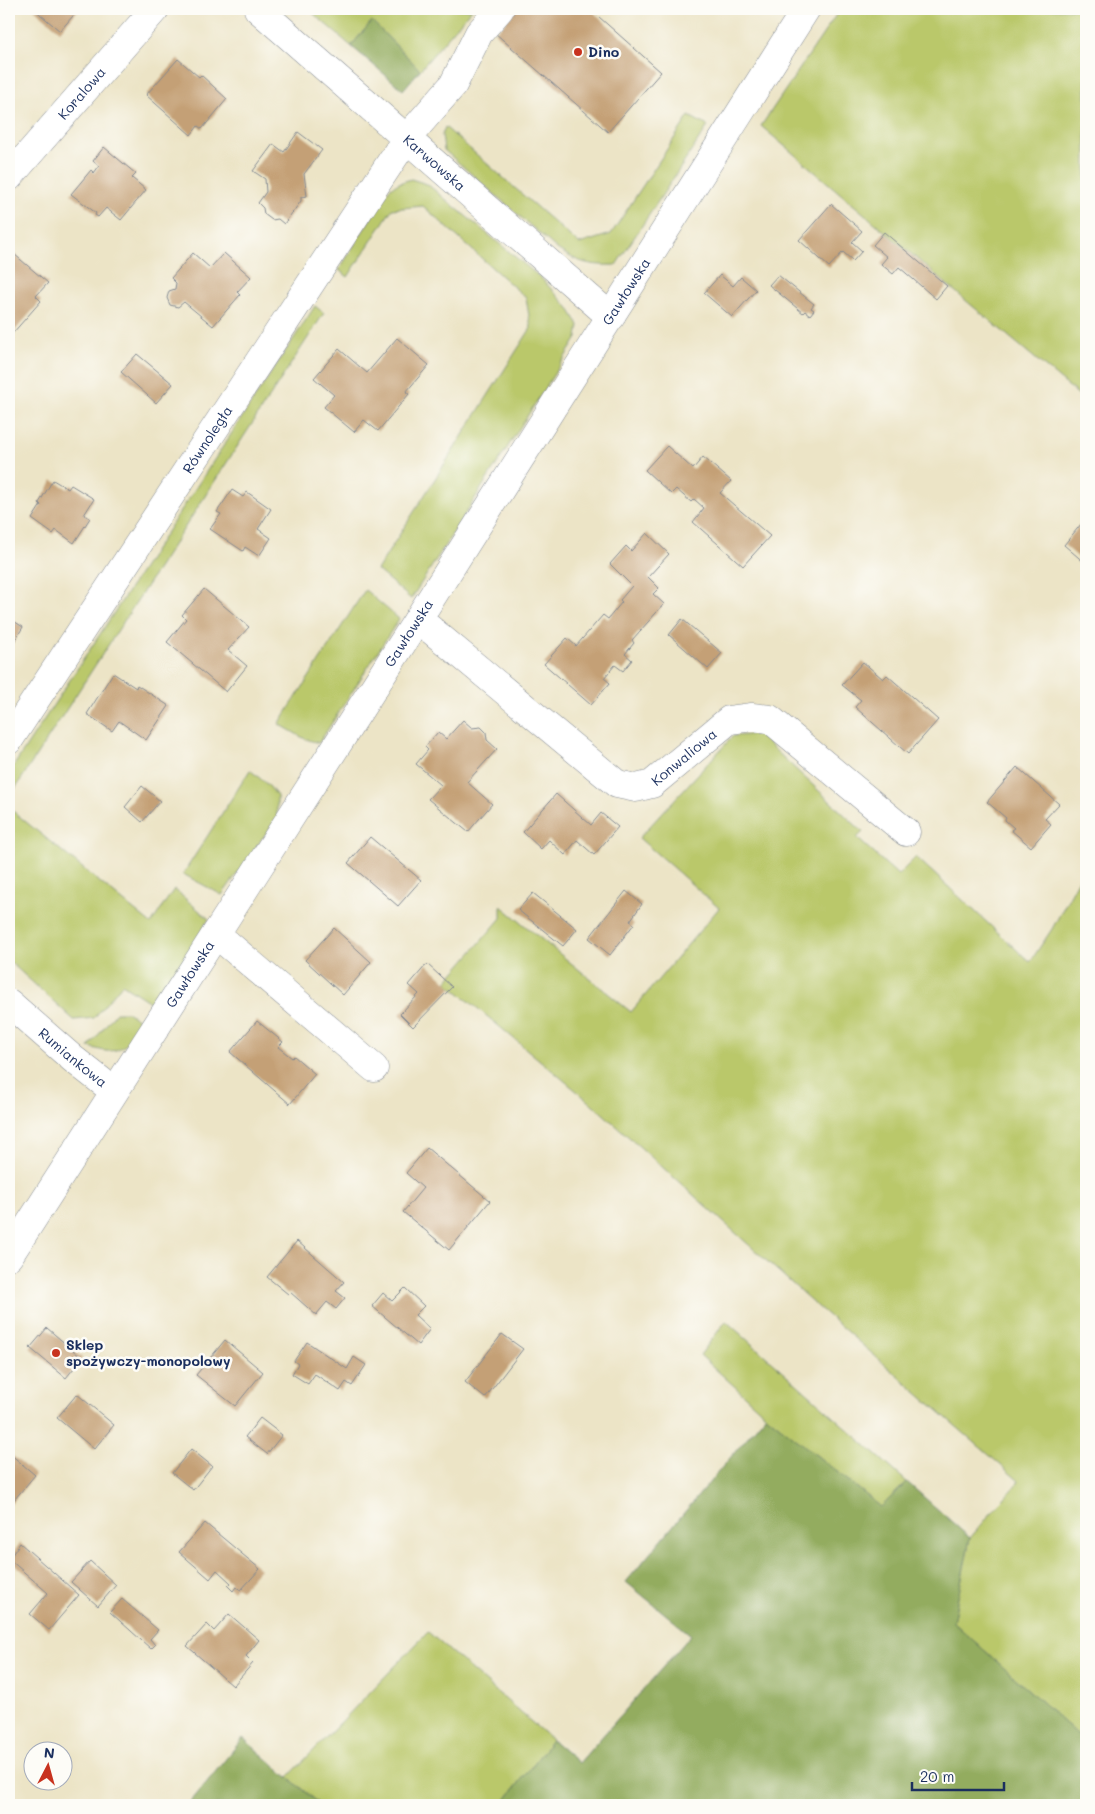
<svg xmlns="http://www.w3.org/2000/svg" width="1095" height="1814" viewBox="0 0 1095 1814" font-family="Mali,sans-serif">
  <rect width="100%" height="100%" fill="#fdfcf7"/>
  <filter id="ink" filterUnits="userSpaceOnUse"><feTurbulence type="fractalNoise" baseFrequency=".02" numOctaves="2"/><feDisplacementMap in="SourceGraphic" scale="10" xChannelSelector="R" yChannelSelector="G"/><feConvolveMatrix kernelMatrix="1 2 1 2 8 2 1 2 1" color-interpolation-filters="sRGB"/></filter>
  <filter id="wash" filterUnits="userSpaceOnUse"><feTurbulence type="fractalNoise" baseFrequency=".0096" numOctaves="4" result="noise"/><feDisplacementMap in="SourceGraphic" scale="20" xChannelSelector="R" yChannelSelector="G"/><feGaussianBlur stdDeviation="1.12" result="paint"/><feColorMatrix in="noise" values="0 0 0 0 0 0 0 0 0 0 0 0 0 0 0 0 0 1.4 0 .05"/><feComposite in="paint" operator="in"/></filter>
  <g filter="url(#wash)">
    <rect width="100%" height="100%" fill="#ece4c6"/>
    <!-- green -->
    <path fill="#bac86a" stroke="#6a7c64" d="M308 9H472L420 70 372 21 351 46Z
      M840 9H1086V401L970 304 761 126Z
      M689 116 708 126 616 265C590 266 579 263 557 249L444 150 442 135 445 127 579 244 611 234Z
      M411 179 427 184 541 278 568 307 579 325 577 338 411 599 377 570 531 328 526 298 423 206 392 209 348 277 339 270 389 189 399 183Z
      M315 306 324 313 9 798V773Z
      M365 590 399 619 319 743 305 739 279 724Z
      M758 734 863 832 857 838 898 875 916 857 1030 962 1052 929 1086 866V1742L953 1622 970 1538 1019 1481 808 1298 591 1103 446 982 501 918V906L631 1012 719 908 639 838 733 736Z
      M250 770 269 786 277 796V818L222 895 183 874Z
      M9 808 151 924 174 889 209 919 156 1006 122 984 94 1018 74 1020 9 961Z
      M116 1012H127L144 1023C135 1035 126 1050 110 1051 103 1052 95 1048 89 1047Z
      M726 1321 907 1482 881 1507 766 1415 700 1355Z
      M428 1632 552 1740 502 1805H320L288 1777Z"/>
    <!-- forest -->
    <path fill="#93ac5e" stroke="#576e5e" d="M372 21 420 70 403 90 351 46Z
      M766 1415 881 1507 907 1482 970 1538 953 1622 1086 1742V1805H502L552 1740 579 1763 691 1635 626 1582Z
      M243 1738 320 1805H188Z"/>
    <g id="blocks">
      <!-- building -->
      <path fill="#c4a076" d="M34 9H79L60 31Z
        M517 9H590L661 72 608 132 495 33Z
        M178 59 199 77 201 75 227 99 202 129 198 126 191 135 146 95Z
        M298 132 322 150 304 174 307 196 301 197V201L284 224 278 219 272 220 264 214 263 208 258 203 266 192 265 179 253 171 273 144 284 152Z
        M104 147 136 174 132 178 146 190 121 220 106 208 98 217 95 215 96 213 71 194 91 170 94 173 99 166 93 161Z
        M831 204 862 231 852 242 862 251 853 261 843 252 829 267 799 240Z
        M884 232 947 286 936 299 899 267 893 274 881 264 887 257 873 245Z
        M193 253 210 268 224 253 251 277 237 292 240 295 213 326 184 302 178 307 170 305 167 298 169 291 175 289 176 283 171 278Z
        M14 254 48 283 36 296 41 301 12 334 9 332V260Z
        M720 275 733 286 741 277 756 290 732 317 704 293Z
        M778 275 814 304 811 308 814 310 810 315 805 311 803 313 769 285Z
        M397 338 429 365 406 392 409 394 378 431 364 420 354 432 324 407 334 395 314 378 339 349 367 373Z
        M137 354 173 384 156 403 121 372Z
        M667 446 693 469 703 457 731 481 720 493 770 536 743 566 693 522 704 508 694 499 691 502 676 489 671 494 645 470Z
        M53 480 68 489 71 485 94 499 84 515 90 518 74 543 56 530 53 534 32 519 41 505 39 503Z
        M232 490 243 497 247 492 271 509 258 529 271 538 259 556 245 547 243 551 210 529 221 514 217 512Z
        M1086 518V564L1064 545Z
        M647 533 669 554 648 577 659 588 653 594 664 604 632 640 634 643 625 654 632 660 623 671 615 665 604 678 610 683 591 705 544 664 567 638 576 646 603 615 608 619 622 602 620 600 632 586 610 564 626 546 631 551Z
        M204 589 249 627 228 650 247 666 226 692 167 642 186 619 182 615Z
        M9 618 23 627 9 650Z
        M682 619 722 653 708 669 669 635Z
        M863 662 883 679 887 675 938 720 908 754 855 707 861 700 842 685Z
        M113 673 136 688 137 685 169 706 146 740 119 721 112 731 87 714Z
        M463 720 472 728 481 727 486 732 487 740 497 749 467 782 492 804 468 832 428 799 441 785 416 764 428 750 425 747 438 732 446 739Z
        M1017 767 1059 804 1045 819 1051 824 1031 847 1011 830 1014 828 1005 820 1006 818 987 802Z
        M142 786 160 801 142 822 125 807Z
        M556 794 591 825 601 813 618 827 594 855 577 840 565 855 549 840 541 849 523 832Z
        M370 837 421 880 398 906 348 863Z
        M626 891 642 904 630 921 634 924 610 955 589 938Z
        M533 893 577 929 563 946 518 910Z
        M334 928 371 962 343 995 305 960Z
        M427 964 452 987 413 1027 400 1014 419 994 409 985Z
        M257 1021 283 1042 278 1047 292 1058 294 1056 315 1074 290 1104 230 1052Z
        M427 1148 490 1201 449 1250 403 1212 423 1188 406 1173Z
        M297 1241 344 1282 336 1291 345 1298 336 1309 327 1302 316 1315 290 1292 288 1294 267 1277Z
        M405 1288 424 1306 415 1315 430 1329 418 1345 372 1306 383 1293 392 1301Z
        M47 1328 82 1358 66 1378 30 1348Z
        M502 1334 523 1349 485 1398 465 1382Z
        M225 1340 263 1372 235 1406 196 1375Z
        M307 1342 347 1369 354 1357 366 1365 352 1386 346 1382 340 1391 315 1374 308 1384 292 1374 298 1364 294 1361Z
        M77 1394 114 1425 94 1449 57 1418Z
        M260 1418 282 1435 267 1454 245 1437Z
        M191 1449 212 1466 193 1490 172 1473Z
        M9 1453 35 1475 9 1506Z
        M205 1523 260 1569 241 1590 236 1587 233 1591 228 1586 231 1583 217 1570 210 1579 179 1552Z
        M20 1543 79 1595 49 1630 30 1614 48 1593 9 1559Z
        M90 1561 116 1585 98 1606 71 1582Z
        M122 1599 158 1630 150 1639 155 1645 151 1649 110 1612Z
        M229 1614 259 1640 246 1656 253 1663 233 1686 187 1646 207 1624 214 1631Z"/>
    </g>
  </g>
  <g filter="url(#ink)">
    <use href="#blocks" fill-opacity="0" stroke="#848a92" stroke-width="1"/>
    <g fill="none" stroke-linecap="round" stroke-linejoin="round">
      <defs>
        <g id="minor">
          <path id="s1" d="M258 9 611 317"/>
          <path id="s2" d="M9 177 155 9"/>
          <path id="s3" d="M418 619 617 784 636 788 652 784 729 720 752 717 770 719 906 832"/>
          <path id="s4" d="M9 740 406 139 453 85 479 33 500 9"/>
          <path d="M216 934 374 1068"/>
          <path id="s5" d="M9 1003 73 1059 114 1091"/>
          <path id="s6" d="M9 1256 418 619 806 9"/>
        </g>
      </defs>
      <!-- minor casing -->
      <use href="#minor" stroke="#848a92" stroke-width="29"/>
      <!-- minor -->
      <use href="#minor" stroke="#fff" stroke-width="28"/>
    </g>
  </g>
  <!-- markers -->
  <g fill="#c8321e" stroke="#fdfcf7" stroke-width="2">
    <circle cx="578" cy="52" r="5"/>
    <circle cx="56" cy="1353" r="5"/>
  </g>
  <g text-anchor="middle" stroke-width="5" stroke-linejoin="round" paint-order="stroke">
    <!-- poi labels -->
    <g font-size="14" font-weight="bold" fill="#1b2f5e" stroke="#fdfcf7" text-anchor="start">
      <text x="588" y="57">Dino</text>
      <text x="66" y="1350">Sklep<tspan x="66" dy="16">spożywczy-monopolowy</tspan></text>
    </g>
    <!-- street labels -->
    <g font-size="14" fill="#1b2f5e" stroke="#fdfcf7">
      <text dy="5" stroke="none"><textPath href="#s2" startOffset="111">Koralowa</textPath></text>
      <text dy="5" stroke="none"><textPath href="#s1" startOffset="234">Karwowska</textPath></text>
      <text dy="5" stroke="none"><textPath href="#s6" startOffset="1145">Gawłowska</textPath></text>
      <text dy="5" stroke="none"><textPath href="#s4" startOffset="360">Równoległa</textPath></text>
      <text dy="5" stroke="none"><textPath href="#s6" startOffset="740">Gawłowska</textPath></text>
      <text dy="5" stroke="none"><textPath href="#s3" startOffset="336">Konwaliowa</textPath></text>
      <text dy="5" stroke="none"><textPath href="#s6" startOffset="335">Gawłowska</textPath></text>
      <text dy="5" stroke="none"><textPath href="#s5" startOffset="84">Rumiankowa</textPath></text>
    </g>
  </g>
  <!-- margin -->
  <rect width="1095" height="1814" fill="none" stroke="#fdfcf7" stroke-width="30"/>
  <!-- north arrow -->
  <g transform="translate(48 1766) rotate(6)"><circle r="24" fill="#fdfcf7" stroke="#a3aaba"/>
  <path d="M0-4L9 19L0 12L-9 19Z" fill="#c8321e"/>
  <text y="-8" font-size="14" font-weight="bold" text-anchor="middle" fill="#1b2f5e">N</text>
  </g>
  <!-- scale -->
  <path d="M912 1782v8h92v-8" fill="none" stroke="#1b2f5e" stroke-width="2.5"/>
  <text x="920" y="1782" font-size="15" fill="#1b2f5e" stroke="#fdfcf7" stroke-width="4" paint-order="stroke">20 m</text>
</svg>
